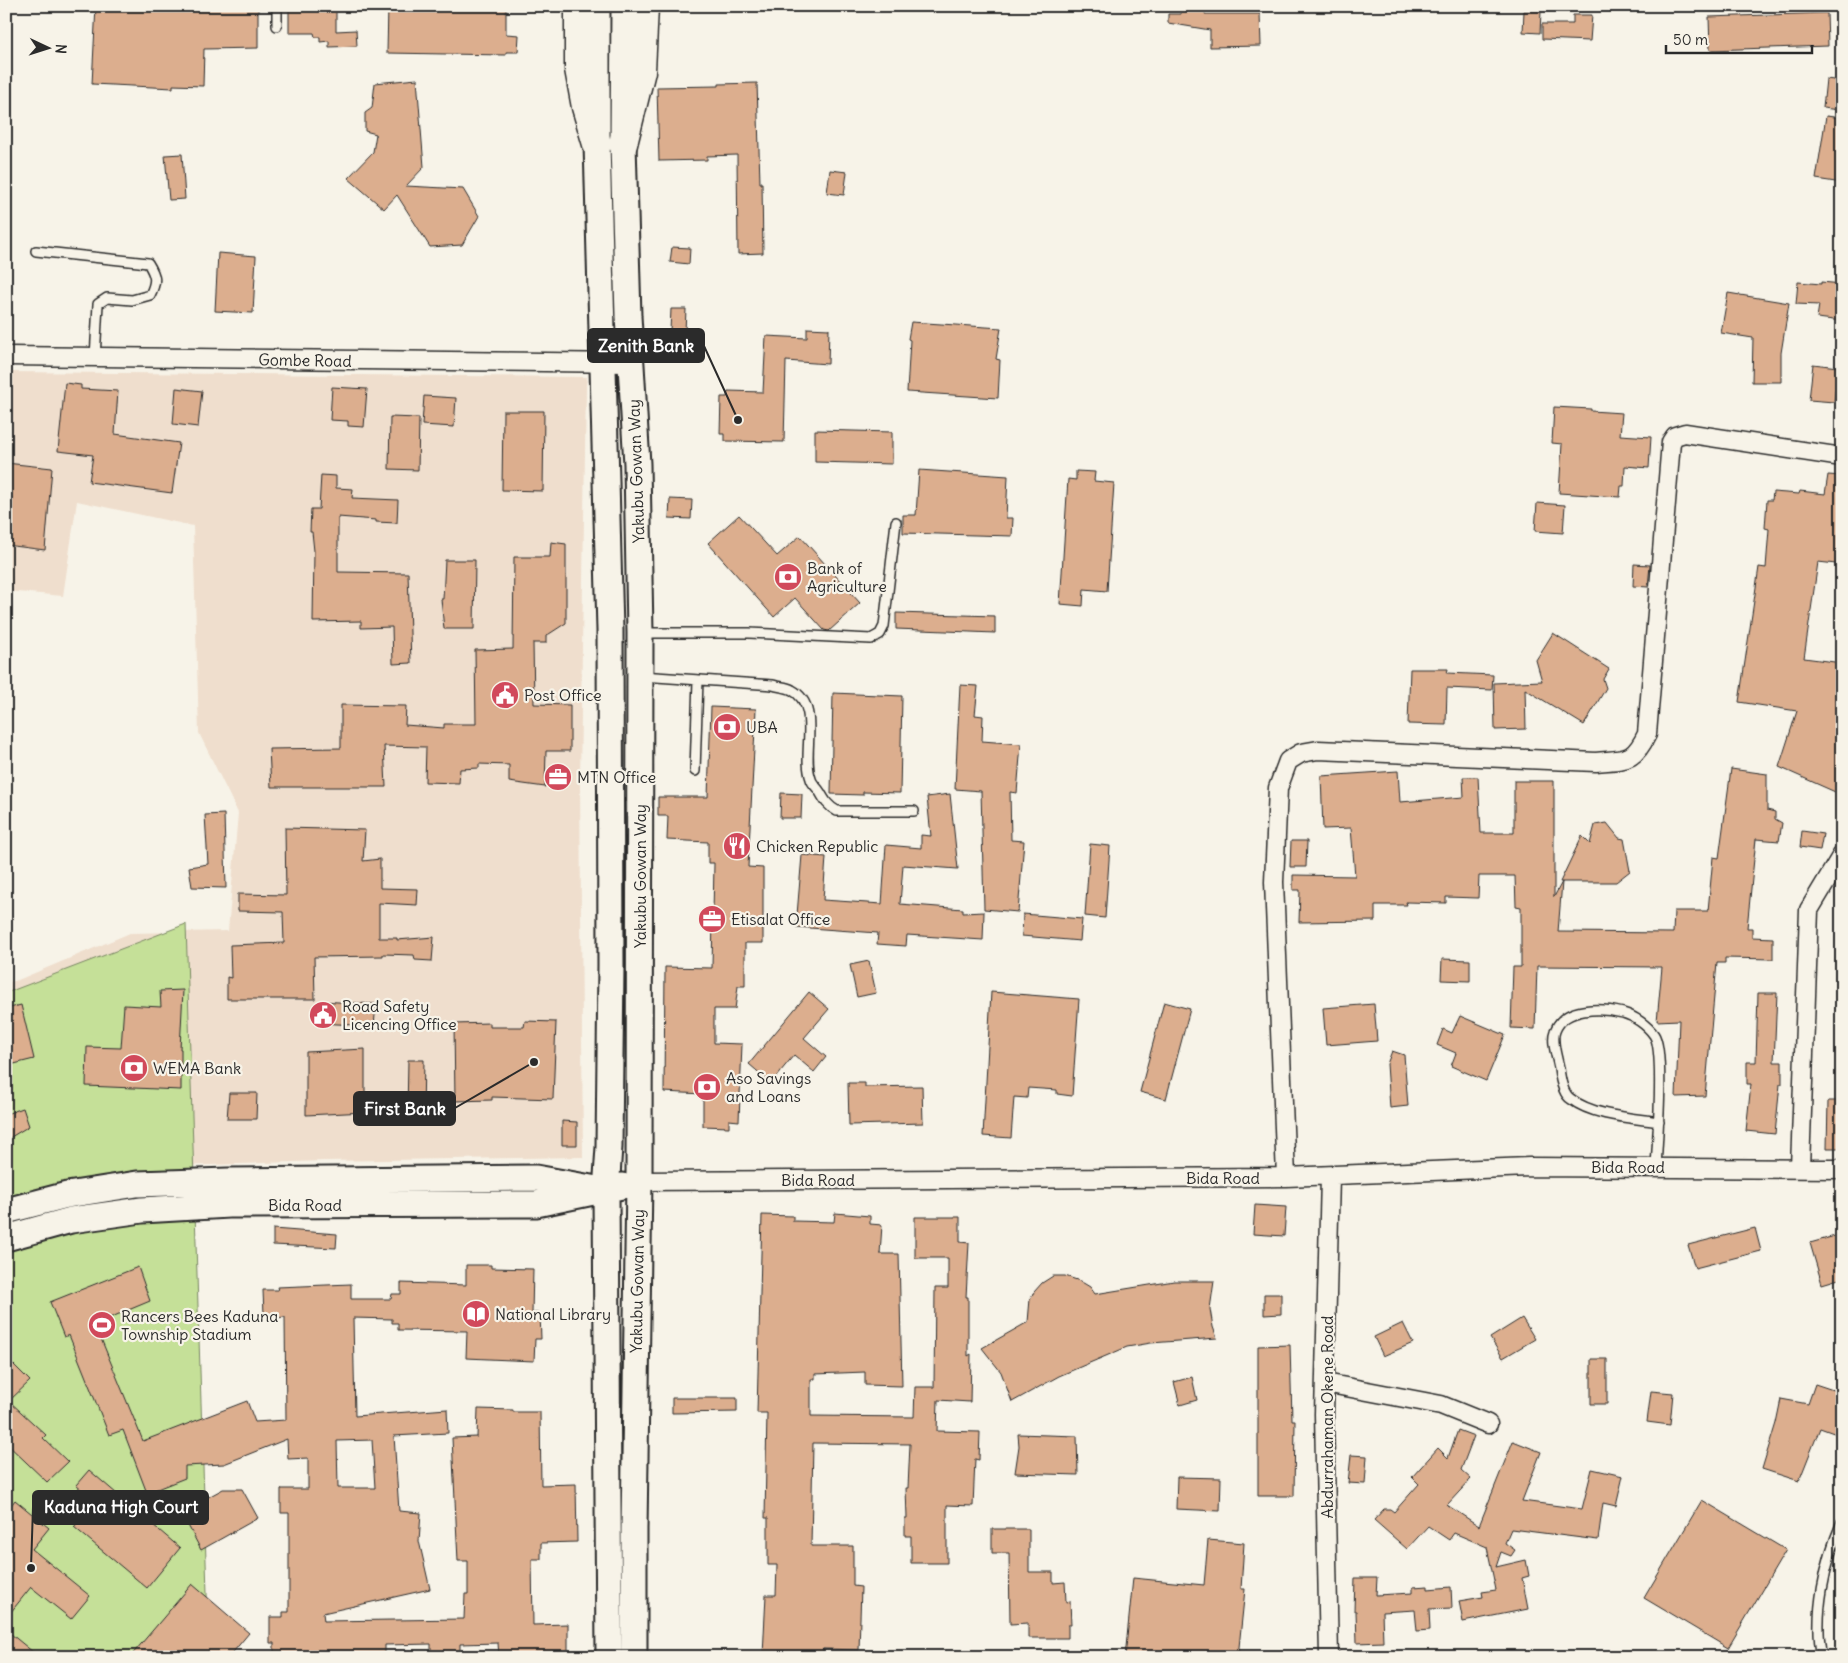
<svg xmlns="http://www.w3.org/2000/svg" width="1848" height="1663" viewBox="0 0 1848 1663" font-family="Delius,sans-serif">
  <rect width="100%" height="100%" fill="#f7f3e8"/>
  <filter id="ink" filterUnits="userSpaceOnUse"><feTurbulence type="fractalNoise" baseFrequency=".02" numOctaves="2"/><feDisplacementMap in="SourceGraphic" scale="10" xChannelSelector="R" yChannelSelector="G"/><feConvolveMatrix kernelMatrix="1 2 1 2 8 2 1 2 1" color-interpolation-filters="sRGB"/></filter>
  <g filter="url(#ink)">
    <!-- built -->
    <path fill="#efdecd" d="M6 372 587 377 586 386 580 781 583 1157 325 1161 119 1168 6 1189V983L18 980 130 933 228 931 238 813 199 733 193 526 77 501 63 596 6 591Z"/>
    <!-- green -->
    <path fill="#c5e098" stroke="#788662" d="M186 924 209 1657H6V993Z"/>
    <!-- building -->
    <path fill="#dcae8e" stroke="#2b2b2b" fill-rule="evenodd" d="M96 6H258V48L204 49 203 86 173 85V88L92 84Z
      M289 6H336V31L356 30 357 46 329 47V41L320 42V37H315L314 33H289Z
      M388 6 506 8V34L519 35 518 52H506V55L387 53Z
      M1182 6H1206L1205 14H1260L1261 46 1210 47V30L1168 23V14H1181Z
      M1524 11H1541L1540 33 1523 32Z
      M1827 13 1828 46 1710 50 1709 17Z
      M1573 15H1592L1590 41 1542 39V24H1573Z
      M417 79 424 167 406 186 463 189 479 216 462 245 430 247 397 195 384 209 348 178 373 152 376 134 365 131V113L372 108 375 83Z
      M1826 79 1842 81 1839 110 1823 108Z
      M757 83 760 183H762L763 253 738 254 737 155 707 156V160L659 161 657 87 719 86V84Z
      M1826 116 1842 118V183L1816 179Z
      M182 154 185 199 169 200 165 155Z
      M830 170 847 172 844 195 827 193Z
      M672 247 690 248 689 264 670 262Z
      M218 253 256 256 253 313 215 311Z
      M1798 282 1821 284V282L1842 284V321L1817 318 1819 305 1796 304Z
      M1728 293 1789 303 1781 353V382H1752L1753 338 1721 333Z
      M671 309H686L685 332 670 331Z
      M911 322 1001 328 996 359 1000 360 998 398 907 392 910 340 908 339Z
      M807 328 829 329 828 364 786 361 784 442 725 441V434H720L721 397H727L728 391 763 392 766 336 807 338Z
      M1813 364 1838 367 1834 402 1809 400Z
      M65 383 81 385V389L118 391 115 434 179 443 172 493 89 482 93 455 58 451Z
      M332 387 367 389 364 427 348 426V421L330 420Z
      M176 388 202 391 198 427 173 424Z
      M424 396 456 398 454 427 422 425Z
      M1554 407 1591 409V411L1622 413 1620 435 1651 437 1649 468 1625 466 1624 486H1621L1620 497 1559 493 1562 444 1552 443Z
      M503 411H544L543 491 502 490Z
      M390 417 419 418 418 470 389 469Z
      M815 430 892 432V464L815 462Z
      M6 463 52 468 45 550 6 545Z
      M919 470 1008 476 1006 518H1013L1012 536 903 533V515H916Z
      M1076 471 1095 472 1094 481 1114 483 1107 591 1084 589 1083 606 1060 604 1068 479 1076 480Z
      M321 475 336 476V488L353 489 352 498 398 500 397 523 376 522V520L338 517V572L408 573 411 663 393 664 392 627 361 628V621L313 622 314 551 312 532H310L311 509H319Z
      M1828 475 1842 476V555L1837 554 1836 564 1818 562 1804 658 1842 663V795L1779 767 1797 711 1739 702 1759 567 1766 568 1769 529 1765 528 1767 500H1772L1773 492 1799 494 1800 491 1825 494Z
      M670 499 692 500 691 519 669 518Z
      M1537 503 1565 505 1563 533 1535 531Z
      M739 515 777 556 800 536 860 603 829 631 824 630 795 598 774 617 708 543Z
      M551 542 566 544V623L546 636V643H533L534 704 570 705V751H546L545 787 509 782V765L479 764V768L460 769 459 783 425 782 426 747 384 746 386 787H271L269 749 341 748V705L406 706 405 725 444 728V724H476L475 650 513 649 514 557H550Z
      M445 560H475L474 629H444L441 599H443Z
      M1634 564 1650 565 1648 587 1633 586Z
      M896 613 995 616V633L896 629Z
      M1553 633 1609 669 1603 679 1606 688 1584 725 1525 689 1526 729 1495 730 1494 683 1542 681 1536 660Z
      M1410 669H1448L1447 673 1493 675 1492 690 1447 688 1446 725 1408 724Z
      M960 685 978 686 975 715 983 716 982 741 1021 744 1017 793 1010 792 1011 840 1024 841 1018 912 984 909 981 791 955 789Z
      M833 693 902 696 900 793 863 792V795L831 794Z
      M711 707 756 709 748 867 763 868V943H745V986H738L735 1009H714V1043L742 1044 739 1121 729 1120V1127L703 1126V1094L664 1092 665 967 712 968 714 863H708V842L667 840 668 816H658V797H708Z
      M1731 769 1767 774V810L1775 812V819L1782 823 1779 841 1756 839 1747 928H1752V937L1773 938V959L1725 958V963H1717L1705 1096 1676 1097 1679 1020 1657 1021 1662 967 1537 966 1535 1029 1511 1028 1513 967H1521V907L1516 906 1515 876H1479L1478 898 1446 897V903L1406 902 1407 905H1375V921L1299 922 1300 890H1293V875L1355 876 1351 828 1323 829 1321 776 1398 771 1400 802 1464 797 1463 777H1478L1481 833H1514V781H1554V897L1562 882 1558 932 1673 933 1674 911H1708L1713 857 1719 858Z
      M781 793 802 794 801 818H780Z
      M950 794 958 869 903 865 900 904 963 909V913L984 912 983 940 907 935 906 946 877 944 878 933 796 927 802 855 826 857 823 900 882 904 886 845 921 848V835L931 836 927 797Z
      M224 814 226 888 192 887 189 867 208 864 205 815Z
      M1607 823 1619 838 1624 839 1630 871 1616 882H1560L1582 836 1590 844 1595 825Z
      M285 828 365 830 363 861 380 859V888L418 889 417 905 379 903V938H397V940L434 937 432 961 415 960 414 955 383 954V956L314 957 315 999H227V977L231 978 230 945 284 943 283 912 238 911V894L286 895Z
      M1802 831 1823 834 1820 850 1800 847Z
      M1291 841H1307L1306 867H1290Z
      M1090 844 1110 846 1105 918 1085 916Z
      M1023 914 1082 919 1080 941 1022 936Z
      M1442 959 1470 960V981L1441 980Z
      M869 961 876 993 857 997 850 965Z
      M183 990 180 1049H181V1090L86 1086 87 1047 121 1048 124 1005 161 1007 160 991Z
      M809 992 829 1009 804 1038 826 1057 814 1072 794 1055 771 1083 749 1064Z
      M991 992 1079 999 1072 1096 1057 1094V1090L1028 1088 1027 1098 1014 1097 1011 1138 983 1136Z
      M1758 993H1777L1774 1062H1782V1084H1780L1775 1134 1746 1131 1751 1084H1747V1062H1756Z
      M319 1001 376 1004 374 1026 319 1023Z
      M1164 1002 1190 1009 1166 1099 1140 1092Z
      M1374 1004 1377 1041 1326 1045 1323 1008Z
      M21 1005 34 1059 6 1066V1009Z
      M1460 1016 1505 1035 1486 1081 1451 1066 1456 1053 1437 1045 1443 1029 1452 1033Z
      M525 1021 556 1022 553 1099 492 1097V1100L455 1101 454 1024 490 1023V1027H524Z
      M365 1049V1112L306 1115V1052Z
      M1392 1051 1404 1055 1408 1106 1390 1108 1387 1064Z
      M408 1060H424L423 1113H407Z
      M848 1083H865V1087L922 1086 923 1123 849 1125Z
      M229 1093H257L256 1119H227Z
      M1828 1101H1842V1148H1827Z
      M23 1108 29 1126 6 1140V1114Z
      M562 1121 577 1122V1145H562Z
      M1255 1205 1286 1207 1284 1236 1253 1234Z
      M835 1213 870 1216V1224L882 1225 880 1254H899L902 1386 865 1385V1372L815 1374V1379H811V1416L914 1417 915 1387H934L935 1288H948V1258H915V1217H960V1242L969 1243 966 1297H968V1356L971 1354 970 1402 938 1400 937 1431 980 1432 979 1460 975 1459 973 1506 947 1505V1563H911V1536H905V1518H907L906 1488H908L910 1444 813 1443 811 1546H853V1586L861 1587 859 1650 823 1649V1657H776L777 1655H763L766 1595H776L777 1565H768V1518H765L767 1413H757L762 1215 793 1216V1221L834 1222Z
      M1755 1228 1761 1251 1695 1268 1688 1245Z
      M273 1229 337 1234 336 1248 273 1245Z
      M1842 1234V1278L1822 1284 1810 1243Z
      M466 1265H491V1268L533 1269 532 1313H540L541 1339H535L534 1361 466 1358 467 1331 398 1330V1323H392V1319L353 1318 355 1416 447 1409 448 1433 394 1436 399 1511 421 1513 419 1541 430 1589 323 1613 324 1621 464 1619 465 1594H468V1561H458L452 1438 477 1437 478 1409 513 1410V1412H540L541 1485 576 1484 577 1542 541 1543V1559H532L533 1625 568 1624V1657H499L498 1643 460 1644V1657H431V1644L385 1645V1657H274V1643H270V1617H283V1612H289V1513H281V1489H308V1458L288 1459 287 1439 224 1464 185 1466V1478L147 1493 123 1430 109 1435 69 1335 64 1337 50 1302 138 1267 150 1301 95 1324 143 1441 247 1401 255 1422 286 1420 285 1317 275 1318V1315H264L263 1290H278L277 1287 351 1284V1299H391L392 1294H401V1283L466 1285ZM372 1440 375 1488H338L337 1441Z
      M1053 1276H1065L1080 1281 1090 1287 1095 1294 1174 1281H1214L1210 1309 1213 1327 1217 1338 1151 1343 1127 1347 1059 1376 1012 1402 1001 1372 982 1348 1028 1322 1030 1299 1034 1292 1042 1283Z
      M1264 1294H1281V1314L1264 1315Z
      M1522 1318 1535 1339 1503 1358 1490 1338Z
      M1403 1323 1413 1343 1383 1356 1374 1337Z
      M1290 1345 1292 1420H1295L1294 1496H1258V1346Z
      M6 1357 30 1381 9 1401 46 1435 43 1438 68 1462 47 1482 6 1443Z
      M1591 1359H1607V1404H1591Z
      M1192 1377 1197 1400 1180 1405 1174 1382Z
      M1815 1384 1842 1393V1436L1820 1428 1799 1481 1762 1469 1776 1423 1781 1399 1808 1404Z
      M1651 1391 1673 1393 1670 1425 1647 1422Z
      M672 1398H737V1412L672 1413Z
      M1458 1430 1474 1436 1461 1470 1471 1479 1447 1505 1479 1526 1513 1441 1541 1452 1522 1501 1582 1509 1592 1469 1623 1476 1616 1506 1603 1503 1598 1540 1511 1529 1505 1543 1515 1550 1511 1556 1501 1552 1496 1567 1526 1560 1529 1576 1522 1578 1528 1609 1463 1622 1459 1601 1483 1597 1482 1592 1496 1590 1487 1547 1454 1533 1449 1540 1428 1526 1407 1549 1374 1520 1384 1509H1390L1394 1512 1419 1484 1412 1477 1438 1448 1448 1458Z
      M1018 1434 1077 1436 1078 1475 1015 1473 1019 1446Z
      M1351 1455 1367 1456 1365 1484 1348 1483Z
      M89 1470 180 1548 147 1588 74 1527 95 1502 76 1485Z
      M1177 1477 1221 1478 1220 1511 1176 1509Z
      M223 1489H242L258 1518 201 1550 181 1512Z
      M15 1500 49 1528 32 1549 90 1596 71 1619 31 1587 6 1618V1512Z
      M1702 1500 1786 1550 1728 1648 1644 1598Z
      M992 1529H1029V1572H1053V1583L1065 1582 1066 1602 1070 1601 1071 1625H1068V1638H1028V1623L1010 1624 1009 1553H992Z
      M1208 1540 1244 1543 1241 1589H1245L1238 1657H1125L1133 1578 1204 1585Z
      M1355 1578H1377L1376 1595 1413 1593V1587L1428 1586V1589L1451 1587 1452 1608 1429 1609 1430 1630 1417 1631 1415 1610 1382 1612 1383 1642 1357 1643 1356 1611H1354Z
      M192 1584 249 1633 229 1657H130Z
      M6 1630 39 1657H6Z"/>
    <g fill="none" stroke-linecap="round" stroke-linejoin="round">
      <defs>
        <path id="lane" d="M277 6V26
          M36 251 148 263C156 276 157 281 150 295L132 300 107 298 98 304 95 358
          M641 633H749L871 639 880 634 884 626 896 522
          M641 676 773 685C779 687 787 687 792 690 822 706 801 753 811 779 812 784 817 787 820 792 825 801 828 806 837 811H914
          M695 771 698 680
          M1656 1168C1657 1144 1665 1051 1654 1035 1647 1025 1634 1016 1623 1013 1602 1008 1564 1006 1555 1031 1551 1041 1557 1057 1559 1068 1560 1077 1563 1094 1571 1099 1593 1116 1632 1118 1659 1122
          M1822 1657C1813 1615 1825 1561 1842 1522"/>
        <path id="street" d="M6 356 631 363
          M1800 1168 1809 910 1842 855
          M1286 1177 1274 882 1278 788 1288 761 1301 753 1318 750 1596 762C1626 759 1633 763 1647 734L1671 442 1675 436 1685 433 1842 457
          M639 1181 1286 1177 1529 1167 1842 1169
          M1325 1383 1441 1405 1488 1424
          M1329 1657 1324 1414 1330 1177"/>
        <path id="secondary" d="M597 6V144L610 630 611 965 609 1147 606 1191 609 1657
          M624 6 623 144 628 316 637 464 640 633 639 1181 634 1529V1657
          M6 1211 67 1195 137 1184 228 1181 536 1178 591 1188
          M6 1238 71 1220 142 1210 229 1205 536 1204 622 1186"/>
        <path id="primary" d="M579 6V69L586 107 597 144
          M623 144 641 71 644 6"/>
      </defs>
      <!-- lane casing -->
      <use href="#lane" stroke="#2b2b2b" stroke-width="12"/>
      <!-- street casing -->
      <use href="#street" stroke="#2b2b2b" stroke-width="21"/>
      <!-- secondary casing -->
      <use href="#secondary" stroke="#2b2b2b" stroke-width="29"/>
      <!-- primary casing -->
      <use href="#primary" stroke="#2b2b2b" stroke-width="31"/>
      <!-- lane -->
      <use href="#lane" stroke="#f7f3e8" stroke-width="9"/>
      <!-- street -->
      <use href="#street" stroke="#f7f3e8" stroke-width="18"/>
      <!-- secondary -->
      <use href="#secondary" stroke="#f7f3e8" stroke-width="25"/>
      <!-- primary -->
      <use href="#primary" stroke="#f7f3e8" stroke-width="28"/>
    </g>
  </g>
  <!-- icons -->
  <defs>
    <symbol id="bank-disc" viewBox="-11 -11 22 22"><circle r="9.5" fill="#d1495b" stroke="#f7f3e8"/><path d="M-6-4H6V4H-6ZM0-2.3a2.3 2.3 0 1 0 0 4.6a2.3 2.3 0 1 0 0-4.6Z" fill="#fff"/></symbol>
    <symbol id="civic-disc" viewBox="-11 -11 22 22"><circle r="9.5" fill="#d1495b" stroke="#f7f3e8"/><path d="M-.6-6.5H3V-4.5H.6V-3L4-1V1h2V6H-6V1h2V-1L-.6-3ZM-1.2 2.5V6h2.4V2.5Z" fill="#fff"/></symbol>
    <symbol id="office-disc" viewBox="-11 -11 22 22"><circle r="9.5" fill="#d1495b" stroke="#f7f3e8"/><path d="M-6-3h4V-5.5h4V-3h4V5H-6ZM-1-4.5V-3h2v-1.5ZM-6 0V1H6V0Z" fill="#fff"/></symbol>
    <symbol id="restaurant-disc" viewBox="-11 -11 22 22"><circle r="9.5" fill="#d1495b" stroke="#f7f3e8"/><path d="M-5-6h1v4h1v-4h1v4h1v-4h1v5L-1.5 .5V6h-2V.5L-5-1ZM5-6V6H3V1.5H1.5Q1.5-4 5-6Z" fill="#fff"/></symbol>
    <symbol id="library-disc" viewBox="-11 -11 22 22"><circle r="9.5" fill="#d1495b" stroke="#f7f3e8"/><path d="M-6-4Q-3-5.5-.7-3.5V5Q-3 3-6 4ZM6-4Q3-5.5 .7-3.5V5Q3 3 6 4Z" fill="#fff"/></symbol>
    <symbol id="stadium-disc" viewBox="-11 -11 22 22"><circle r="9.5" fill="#d1495b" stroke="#f7f3e8"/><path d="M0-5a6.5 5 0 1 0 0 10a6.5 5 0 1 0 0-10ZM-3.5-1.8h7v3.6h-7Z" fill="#fff"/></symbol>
  </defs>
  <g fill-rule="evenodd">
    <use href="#bank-disc" x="772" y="561" width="32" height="32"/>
    <use href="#civic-disc" x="489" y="679" width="32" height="32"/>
    <use href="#bank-disc" x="711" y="711" width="32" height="32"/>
    <use href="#office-disc" x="542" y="761" width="32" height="32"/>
    <use href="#restaurant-disc" x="721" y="830" width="32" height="32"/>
    <use href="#office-disc" x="696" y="903" width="32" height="32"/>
    <use href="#civic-disc" x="307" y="999" width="32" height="32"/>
    <use href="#bank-disc" x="118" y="1052" width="32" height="32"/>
    <use href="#bank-disc" x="691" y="1071" width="32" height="32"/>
    <use href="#library-disc" x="460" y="1298" width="32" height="32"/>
    <use href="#stadium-disc" x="86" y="1309" width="32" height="32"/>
  </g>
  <g text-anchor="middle" stroke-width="4.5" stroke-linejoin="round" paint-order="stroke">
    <!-- street labels -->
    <g font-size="16" fill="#2b2b2b" stroke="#f7f3e8">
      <text transform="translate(305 360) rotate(1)" y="6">Gombe Road</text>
      <text transform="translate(636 471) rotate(-92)" y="6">Yakubu Gowan Way</text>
      <text transform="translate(640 876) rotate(-90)" y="6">Yakubu Gowan Way</text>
      <text x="1628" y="1173">Bida Road</text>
      <text x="1223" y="1184">Bida Road</text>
      <text x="818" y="1186">Bida Road</text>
      <text x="305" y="1211">Bida Road</text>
      <text transform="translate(637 1281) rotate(-89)" y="6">Yakubu Gowan Way</text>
      <text transform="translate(1327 1417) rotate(-90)" y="6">Abdurrahaman Okene Road</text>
    </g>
    <!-- poi labels -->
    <g font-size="16" fill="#2b2b2b" stroke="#f7f3e8" text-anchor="start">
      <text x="807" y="574">Bank of<tspan x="807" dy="18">Agriculture</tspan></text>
      <text x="524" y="701">Post Office</text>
      <text x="746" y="733">UBA</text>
      <text x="577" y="783">MTN Office</text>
      <text x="756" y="852">Chicken Republic</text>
      <text x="731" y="925">Etisalat Office</text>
      <text x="342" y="1012">Road Safety<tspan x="342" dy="18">Licencing Office</tspan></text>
      <text x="153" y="1074">WEMA Bank</text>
      <text x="726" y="1084">Aso Savings<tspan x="726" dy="18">and Loans</tspan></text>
      <text x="495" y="1320">National Library</text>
      <text x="121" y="1322">Rancers Bees Kaduna<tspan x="121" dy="18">Township Stadium</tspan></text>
    </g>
  </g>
  <!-- callouts -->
  <path fill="none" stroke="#2b2b2b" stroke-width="2" d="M738 420L704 346M534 1062L455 1108M31 1568L33 1507"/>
  <g fill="#2b2b2b" stroke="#f7f3e8" stroke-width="2">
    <circle cx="738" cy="420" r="5"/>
    <circle cx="534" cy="1062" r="5"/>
    <circle cx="31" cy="1568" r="5"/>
  </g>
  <g fill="#2b2b2b" stroke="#2b2b2b" stroke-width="2">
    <rect x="588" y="329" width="116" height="33" rx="5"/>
    <rect x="354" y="1092" width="101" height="33" rx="5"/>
    <rect x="33" y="1491" width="175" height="33" rx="5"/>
  </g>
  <g font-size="18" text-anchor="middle" font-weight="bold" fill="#fff">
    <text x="646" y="352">Zenith Bank</text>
    <text x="405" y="1115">First Bank</text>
    <text x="121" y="1513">Kaduna High Court</text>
  </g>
  <!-- margin -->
  <rect width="1848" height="1663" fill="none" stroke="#f7f3e8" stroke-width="25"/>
  <rect x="12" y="12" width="1823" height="1638" fill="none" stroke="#2b2b2b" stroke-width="2" filter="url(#ink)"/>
  <!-- north arrow -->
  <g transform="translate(48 48) rotate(94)" stroke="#f7f3e8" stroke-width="4" paint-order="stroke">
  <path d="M0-4L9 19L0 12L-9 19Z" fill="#2b2b2b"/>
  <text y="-8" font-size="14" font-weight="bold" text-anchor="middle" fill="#2b2b2b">N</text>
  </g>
  <!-- scale -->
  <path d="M1666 45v8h146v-8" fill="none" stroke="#2b2b2b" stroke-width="2.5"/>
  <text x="1673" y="45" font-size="15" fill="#2b2b2b" stroke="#f7f3e8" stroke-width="4" paint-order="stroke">50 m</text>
</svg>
